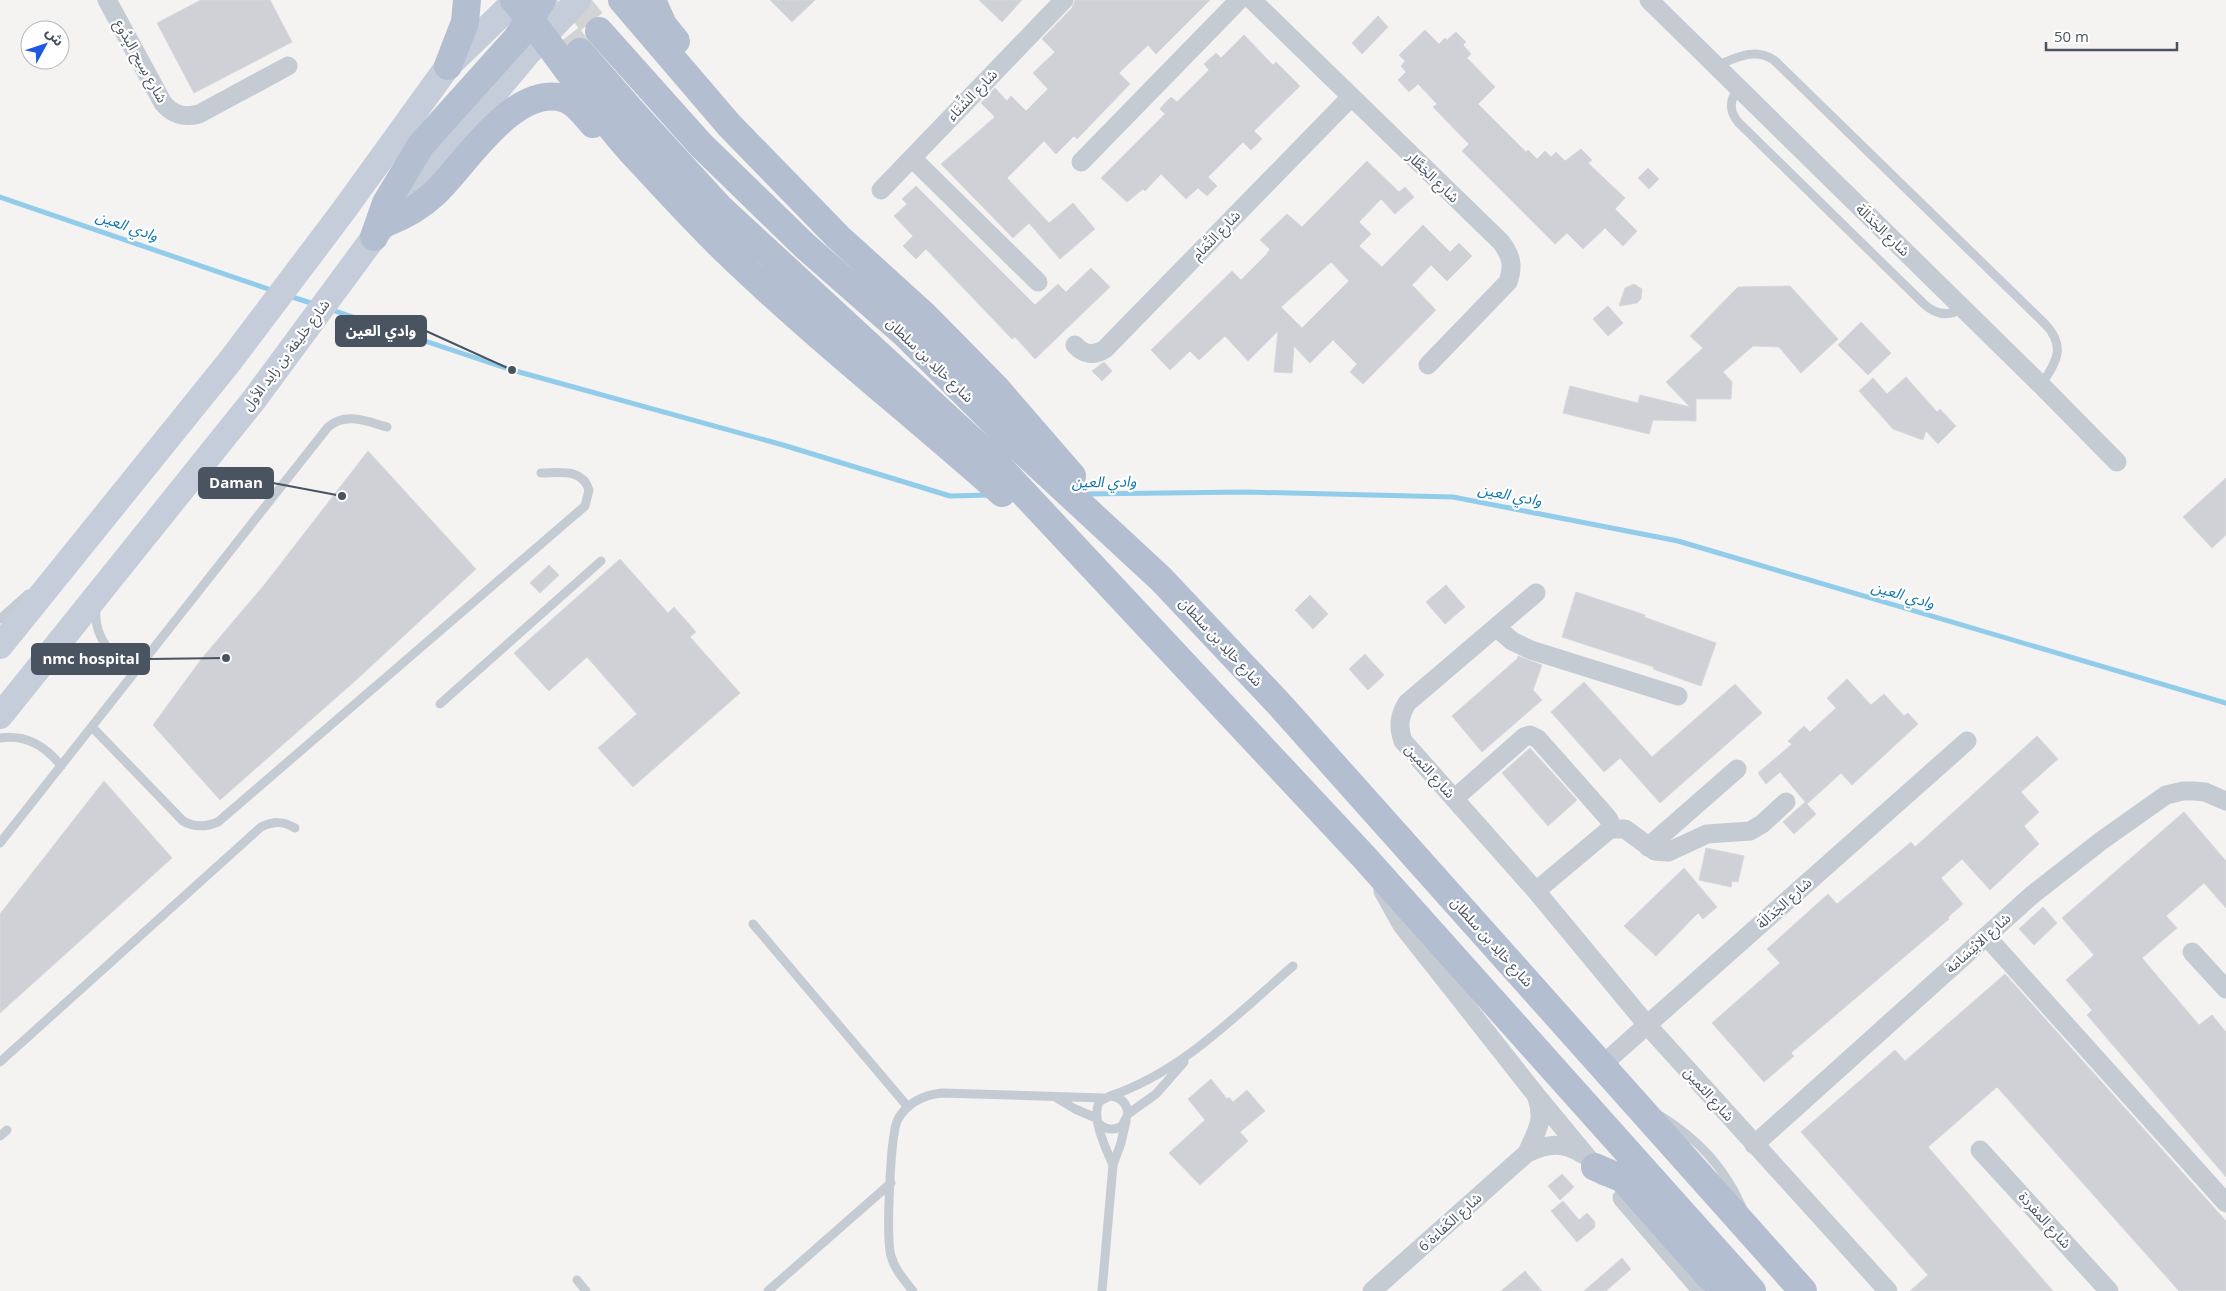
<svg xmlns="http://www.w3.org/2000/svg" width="2226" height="1291" viewBox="0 0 2226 1291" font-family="'Open Sans','Noto Sans Arabic',sans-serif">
  <rect width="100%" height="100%" fill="#f4f3f2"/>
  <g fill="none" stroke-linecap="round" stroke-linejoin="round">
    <!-- stream -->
    <path stroke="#92cceb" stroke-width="5" d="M0 197 274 291
      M289 296 314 304
      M329 309 512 370 783 445 950 496 991 495
      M1084 494 1246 492 1453 497 1678 541 2226 703"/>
  </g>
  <!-- building -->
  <path fill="#cfd1d6" stroke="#d7d8dd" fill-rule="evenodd" d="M201 0H270L292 42 194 93 157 23Z
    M770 0H815L792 22Z
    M979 0H1022L1002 22Z
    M1075 0H1210L1156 54 1148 45 1119 73 1130 84 1077 139 1074 136 1056 154 1044 141 1007 178 1049 223 1073 203 1095 229 1060 259 1029 223 1013 238 941 164 995 117 981 103 995 88 1007 101 1011 96 1026 111 1048 89 1033 73 1055 52 1042 39 1072 8Z
    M1378 16 1388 27 1362 54 1352 43Z
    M1425 30 1439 44 1445 38 1447 40 1456 32 1466 42 1463 45 1471 54 1467 58 1495 87 1478 104 1526 152 1528 150 1537 159 1545 151 1551 157 1556 152 1565 161 1581 149 1592 160 1588 163 1625 198 1615 209 1637 231 1623 246 1605 228 1583 249 1567 233 1555 244 1462 151 1469 144 1433 107 1437 104 1418 84 1409 92 1398 80 1406 72 1401 66 1405 61 1399 55Z
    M1244 35 1273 65 1276 62 1300 86 1254 131 1262 139 1251 150 1243 142 1208 177 1217 186 1207 196 1198 188 1186 199 1161 174 1145 191 1143 189 1127 202 1101 178 1165 114 1160 109 1164 104 1171 97 1177 102 1209 70 1204 64 1216 53 1221 58Z
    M1367 161 1399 192 1405 187 1414 197 1395 214 1381 199 1359 222 1371 234 1359 246 1382 267 1423 225 1450 252 1459 243 1472 256 1447 281 1431 265 1412 285 1436 310 1363 384 1350 372 1357 364 1333 340 1310 363 1294 346 1292 373 1274 372 1278 331 1248 361 1225 336 1199 360 1190 351 1170 370 1151 350 1232 271 1241 280 1266 255 1270 249 1260 240 1287 214 1302 227ZM1331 262 1349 281 1302 328 1281 307Z
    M1648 168 1659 179 1649 189 1638 178Z
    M916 186 1035 305 1058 284 1066 292 1091 268 1110 287 1035 359 1015 337 1012 339 926 249 916 259 903 246 913 236 894 216 907 204 902 199Z
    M1634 284 1642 289 1641 299 1637 303 1619 306 1625 288Z
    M1790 286 1838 339 1801 373 1779 347 1753 346 1723 372 1732 382 1731 399H1696V421L1653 420 1649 434 1563 413 1570 386 1638 403 1640 395 1690 407 1666 382 1703 348 1690 336 1738 287Z
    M1608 306 1623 323 1608 336 1593 319Z
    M1861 322 1891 353 1868 375 1838 345Z
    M1104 362 1112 371 1102 381 1092 371Z
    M1906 377 1937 412 1940 409 1956 426 1938 444 1926 431 1923 440 1893 429 1859 391 1873 378 1887 394Z
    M368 451 476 569 355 681 220 800 153 725 203 657 265 584Z
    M2226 478V535L2212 548 2183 517Z
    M620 559 668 613 674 607 696 632 690 637 740 693 633 787 598 748 637 714 587 657 549 691 514 653Z
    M549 565 559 575 540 593 530 583Z
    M1446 585 1465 607 1445 624 1426 602Z
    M1576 592 1645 615 1644 617 1716 643 1701 686 1653 669 1654 667 1562 637Z
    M1310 595 1328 614 1313 629 1295 610Z
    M1365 654 1384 675 1368 690 1349 669Z
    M1518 656 1542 665 1533 690 1542 700 1482 752 1452 716 1517 659Z
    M1847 679 1871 705 1884 694 1904 716 1908 713 1918 724 1852 785 1841 773 1807 804 1780 772 1766 784 1758 773 1792 744 1788 741 1804 726 1810 732 1836 708 1827 698Z
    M1584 682 1652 757 1735 684 1762 713 1660 803 1620 758 1604 772 1551 712Z
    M2037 736 2058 759 2021 792 2039 812 2024 826 2039 844 1990 890 1962 859 1941 878 1963 904 1948 917 1949 919 1791 1053 1794 1056 1764 1082 1712 1023 1780 963 1767 949 1828 894 1837 904 1911 842 1915 847Z
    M1530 748 1577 800 1548 826 1502 773Z
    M104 781 172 858 0 1013V914Z
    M1805 802 1816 814 1794 834 1783 822Z
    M2184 812 2226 861V908L2204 883 2166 916 2177 928 2142 958 2199 1025 2212 1015 2226 1032V1177L2087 1015 2092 1010 2066 980 2094 955 2062 918Z
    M1706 848 1744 856 1738 882 1732 881 1731 887 1699 880Z
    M1684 868 1717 907 1703 919 1698 913 1656 956 1624 926Z
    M2043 907 2057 923 2034 945 2019 929Z
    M2005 974 2226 1221V1291H2179L1997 1087 1928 1147 2053 1291H1910L1928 1275 1801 1132 1895 1050 1905 1061Z
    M1211 1079 1227 1099 1229 1097 1233 1102 1247 1090 1265 1111 1240 1132 1248 1141 1200 1185 1169 1153 1205 1120 1188 1099Z
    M1562 1174 1574 1187 1560 1200 1548 1186Z
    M1563 1201 1579 1220 1587 1213 1595 1222V1227L1577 1242 1551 1211Z
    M1622 1258 1631 1269 1606 1291H1584Z
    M1525 1271 1542 1291H1501Z"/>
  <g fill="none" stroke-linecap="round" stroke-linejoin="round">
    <!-- primary-tunnel -->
    <path stroke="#d2d3d5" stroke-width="28" stroke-dasharray="28 14" stroke-linecap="butt" d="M574 0 599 31
      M542 3 580 52"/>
    <!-- lane -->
    <path stroke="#c4cbd3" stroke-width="9" d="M1716 66C1736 58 1754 47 1774 60L2045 324C2067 347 2056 362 2041 385
      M1739 89C1729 99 1729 111 1738 122L1924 304C1936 315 1949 317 1963 308
      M96 608C93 636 112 659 136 671
      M0 619 28 594
      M440 704 601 561
      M92 727 183 821C195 828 206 827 218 822L585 506 589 490C582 468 560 473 541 473
      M0 738C25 734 46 746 61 766
      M0 843 328 427C346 412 366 421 387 427
      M753 924 908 1107
      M0 1062 261 827C274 821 283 821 295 828
      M1110 1096C1182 1072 1236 1015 1293 966
      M1055 1097 1075 1109 1096 1118
      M1128 1114 1156 1094 1184 1062
      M1661 1116C1698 1139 1724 1167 1742 1207
      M1098 1123C1106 1130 1113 1131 1122 1126L1128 1114C1127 1103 1121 1097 1110 1096L1100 1101C1090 1116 1106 1149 1113 1165
      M0 1136 7 1130
      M577 1280 586 1291
      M768 1291 891 1183
      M913 1291C904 1280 895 1270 891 1256 886 1238 890 1134 898 1119 908 1102 923 1095 942 1093L1104 1098
      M1102 1291 1113 1165 1121 1143 1126 1121"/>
    <!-- street -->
    <path stroke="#c4cbd3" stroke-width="19" d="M107 0 163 103C173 115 184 118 199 114L288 66
      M1252 0 1501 242C1511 255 1514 266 1508 282L1428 365
      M1649 0 2041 385 2117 462
      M912 158 1038 282
      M1081 162 1239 0
      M881 190 1064 0
      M1075 345C1084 355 1094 356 1105 349L1351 97
      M1536 593 1407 703C1399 716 1398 727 1403 741L1536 891 1648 1026 1888 1291
      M1496 627 1512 641 1531 650 1678 696
      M1454 799 1524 737 1530 735 1538 739 1608 818 1613 828
      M1648 847 1737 769
      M1383 891 1402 925 1536 1095 1603 1176
      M1536 891 1610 829H1625L1655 851 1668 852 1707 834 1750 831 1762 824 1786 802
      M1986 936 2226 1203
      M2192 952 2226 989
      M1602 1065 1967 741
      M1754 1145 2032 895 2101 841 2166 795 2183 791H2194L2205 792 2226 801
      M1980 1150 2109 1291
      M1527 1153C1536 1132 1545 1121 1537 1098
      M1622 1198 1702 1291
      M1372 1291 1527 1153C1547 1144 1563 1141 1582 1154"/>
    <!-- secondary -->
    <path stroke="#c6cdda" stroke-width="26" d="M0 646 230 361 344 210 448 66 516 0
      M0 716 253 401 374 237 528 53 578 0"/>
    <!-- primary -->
    <path stroke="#b3bed0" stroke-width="28" d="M514 0C558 52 593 111 640 161 668 191 696 222 726 251 814 336 911 412 1002 493
      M622 0 729 125 838 237 924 315 995 387 1072 476
      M652 0 663 25 676 41
      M599 31 701 145 805 246 905 334 1025 453 1161 579 1280 705 1803 1291
      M580 52 635 115 719 207 991 458 1364 857 1752 1291
      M448 66 465 22 467 0
      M386 223C404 216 420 207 435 193 465 164 510 90 558 97 574 99 583 113 593 124
      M374 237 386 203 421 145 517 38 542 0
      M1595 1167 1623 1179 1709 1276 1730 1291"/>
  </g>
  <g text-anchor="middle" stroke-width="4.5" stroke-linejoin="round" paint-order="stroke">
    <!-- street labels -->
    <g font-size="14" fill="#4a5360" stroke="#fff">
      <text transform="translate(141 61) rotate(61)" y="5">شارع سِيح البِدُوع</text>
      <text transform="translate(972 95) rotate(-46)" y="5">شارع الشِّتَاء</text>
      <text transform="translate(1433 177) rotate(44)" y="5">شارع الخِطَّار</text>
      <text transform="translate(1883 230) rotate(44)" y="5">شارع الجَدَالَة</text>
      <text transform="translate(1216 235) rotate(-46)" y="5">شارع التَّمَام</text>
      <text transform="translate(286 355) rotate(-53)" y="5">شارع خليفة بن زايد الأول</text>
      <text transform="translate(930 360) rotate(44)" y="5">شارع خالِد بن سلطان</text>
      <text transform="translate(1221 642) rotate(47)" y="5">شارع خالِد بن سلطان</text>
      <text transform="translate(1430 771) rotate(48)" y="5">شارع الثمين</text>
      <text transform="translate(1784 903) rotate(-42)" y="5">شارع الجَدَالَة</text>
      <text transform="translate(1492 942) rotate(48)" y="5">شارع خالِد بن سلطان</text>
      <text transform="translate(1978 943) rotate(-42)" y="5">شارع الابْتِسَامَة</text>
      <text transform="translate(1709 1094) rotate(48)" y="5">شارع الثمين</text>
      <text transform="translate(2045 1220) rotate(48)" y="5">شارع المفردة</text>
      <text transform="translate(1450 1222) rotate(-42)" y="5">شارع الكَفاءة 6</text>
    </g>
    <!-- water labels -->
    <g font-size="15" font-style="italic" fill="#0f77ae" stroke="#fff">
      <text transform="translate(127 226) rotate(19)" y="5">وادي العين</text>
      <text transform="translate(1104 482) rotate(-1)" y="5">وادي العين</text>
      <text transform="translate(1510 495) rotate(11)" y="5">وادي العين</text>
      <text transform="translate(1903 595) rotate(16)" y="5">وادي العين</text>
    </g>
  </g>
  <!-- callouts -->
  <path fill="none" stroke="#4a5360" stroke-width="2" d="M512 370L426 331M342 496L273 483M226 658L149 659"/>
  <g fill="#4a5360" stroke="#fff" stroke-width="2">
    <circle cx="512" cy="370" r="5"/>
    <circle cx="342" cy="496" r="5"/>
    <circle cx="226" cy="658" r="5"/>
  </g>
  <g fill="#4a5360" stroke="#4a5360" stroke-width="2">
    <rect x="336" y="316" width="90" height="30" rx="5"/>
    <rect x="199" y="468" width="74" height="30" rx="5"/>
    <rect x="32" y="644" width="117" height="30" rx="5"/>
  </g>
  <g font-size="15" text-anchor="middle" font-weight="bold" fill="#fff">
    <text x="381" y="336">وادي العين</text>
    <text x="236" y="488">Daman</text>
    <text x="91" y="664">nmc hospital</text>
  </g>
  <!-- north arrow -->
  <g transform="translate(45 45) rotate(50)"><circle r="24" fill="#ffffff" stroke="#b7babf"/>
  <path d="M0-4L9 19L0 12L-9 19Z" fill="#1e59e3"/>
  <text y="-8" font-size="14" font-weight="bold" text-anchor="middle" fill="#4a5360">ش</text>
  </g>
  <!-- scale -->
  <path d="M2046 42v8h131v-8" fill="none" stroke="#4a5360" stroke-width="2.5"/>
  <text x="2054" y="42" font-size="15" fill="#4a5360" stroke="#ffffff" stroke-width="4" paint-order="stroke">50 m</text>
</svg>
